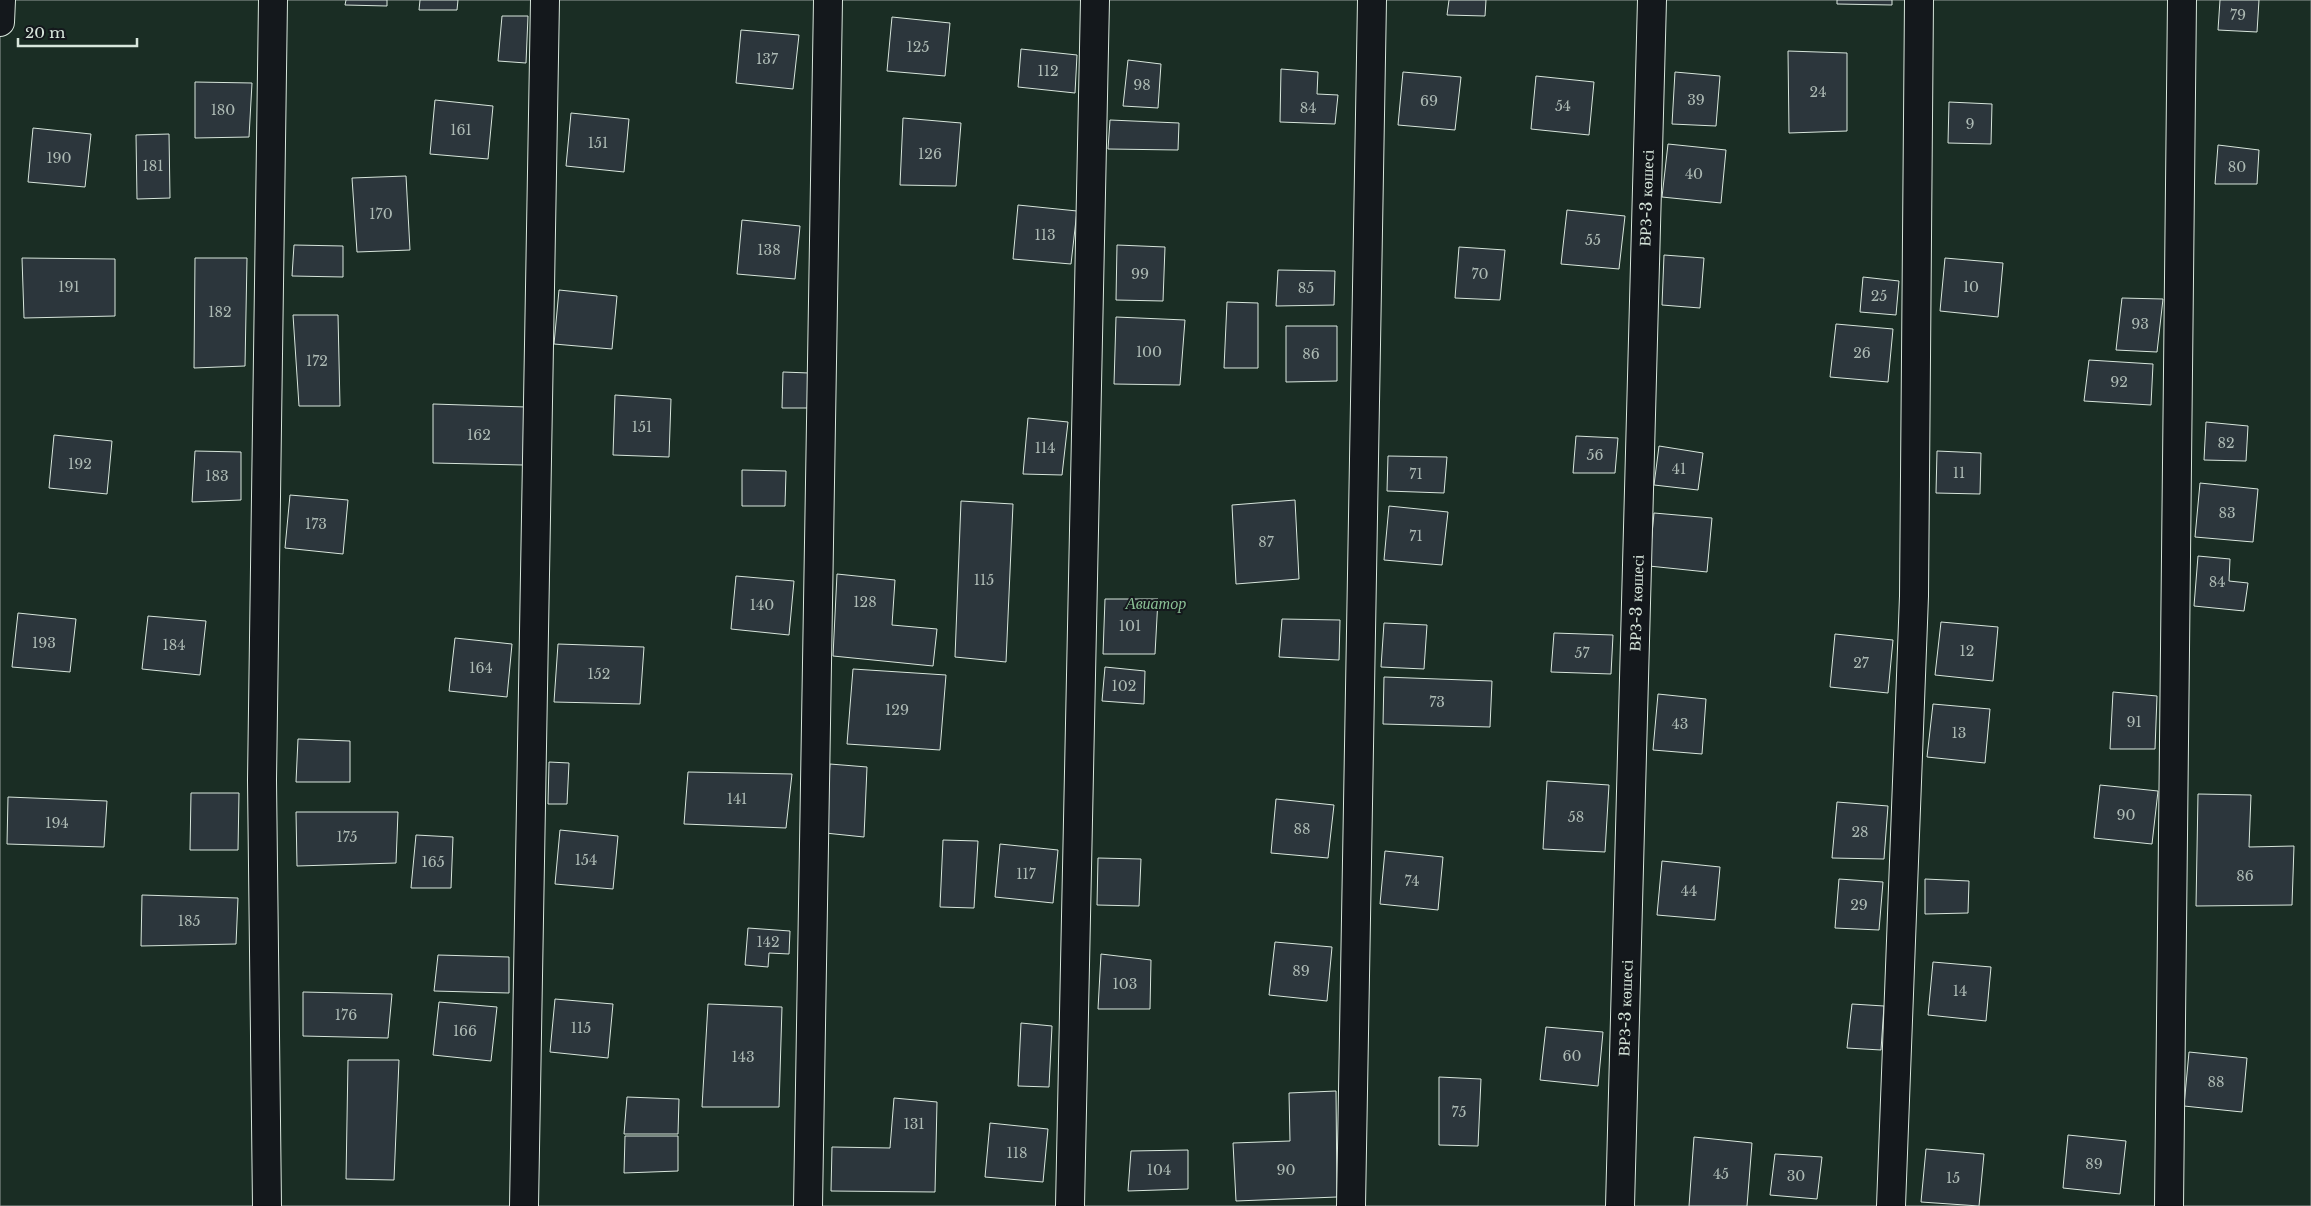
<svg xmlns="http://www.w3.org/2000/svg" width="2311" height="1206" viewBox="0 0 2311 1206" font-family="'Libre Baskerville',serif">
  <rect width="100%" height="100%" fill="#14181c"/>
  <!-- green -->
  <path fill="#1a2d24" stroke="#939e99" d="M0 0H2311V1206H0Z"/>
  <!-- building -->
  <path fill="#2c363c" stroke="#d8e6dc" d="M346 0H387V6L345 5Z
    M420 0H458L457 10H419Z
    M1449 0H1486L1485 16 1447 15Z
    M1837 0H1892V5L1837 4Z
    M2220 0H2259L2257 32 2218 30Z
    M502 16H528L526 63 498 61Z
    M892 17 950 23 945 76 887 71Z
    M741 30 799 35 793 89 736 83Z
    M1021 49 1077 55 1075 93 1018 87Z
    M1788 51 1847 53V131L1789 133Z
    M1128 60 1161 64 1158 108 1123 106Z
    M1281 69 1318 72 1317 94 1338 95 1335 124 1280 122Z
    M1403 72 1461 77 1455 130 1398 125Z
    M1675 72 1720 76 1716 126 1672 124Z
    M1536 76 1594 82 1589 135 1531 129Z
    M195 82 252 83 249 137 195 138Z
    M435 100 493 106 488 159 430 154Z
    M1949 102 1992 104 1991 144 1948 143Z
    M571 113 629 119 624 172 566 166Z
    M903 118 961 123 956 186 900 185Z
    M1110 120 1179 123 1178 150 1108 149Z
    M33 128 91 134 85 187 28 182Z
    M169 134 170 198 137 199 136 135Z
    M1668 144 1726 150 1721 203 1662 197Z
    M2218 145 2259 150 2257 184H2215Z
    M406 176 410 250 357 252 352 178Z
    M1018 205 1077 211 1071 264 1013 259Z
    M1567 210 1625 216 1619 269 1561 264Z
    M742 220 800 226 795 279 737 274Z
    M294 245 343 246V277L292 276Z
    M1117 245 1165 247 1163 301 1116 300Z
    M1459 247 1505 250 1500 300 1455 298Z
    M1664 255 1704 258 1700 308 1662 305Z
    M22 258 115 259V316L24 318Z
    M195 258H247L245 366 194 368Z
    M1945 258 2003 263 1998 317 1940 311Z
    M1278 270 1335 271 1334 305 1276 306Z
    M1863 277 1899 281 1896 315 1860 312Z
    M559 290 617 296 612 349 554 344Z
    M2122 298 2163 299 2157 352 2116 350Z
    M1227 302 1258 303V368H1224Z
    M293 315H338L340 406H299Z
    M1116 317 1185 320 1180 385 1114 384Z
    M1836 324 1893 329 1888 382 1830 377Z
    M1286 326H1337V381L1286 382Z
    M2089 360 2153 364 2151 405 2084 401Z
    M783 372 809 373 808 408H782Z
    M615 395 671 399 669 457 613 455Z
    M433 404 526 407 523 465 433 463Z
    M1028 418 1068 422 1062 475 1023 474Z
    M2206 422 2248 426 2246 461 2204 460Z
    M54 435 112 441 107 494 49 488Z
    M1576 436 1618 438 1615 473H1573Z
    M1659 446 1703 453 1698 490 1654 485Z
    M195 451 241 452V500L192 502Z
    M1937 451 1981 453 1980 494 1936 493Z
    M1388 456 1447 457 1444 493 1387 491Z
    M742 470 786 471 785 506H742Z
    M2200 483 2258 489 2253 542 2195 537Z
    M290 495 348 500 343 554 285 548Z
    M1295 500 1299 579 1236 584 1232 505Z
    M961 501 1013 504 1006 662 955 657Z
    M1389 506 1448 512 1442 565 1384 560Z
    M1654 513 1712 518 1707 572 1649 566Z
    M2198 556 2230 559 2229 581 2248 583 2244 611 2194 606Z
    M837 574 895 580 892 625 937 629 933 666 833 656Z
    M736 576 794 581 789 635 731 629Z
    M1105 599H1158L1155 654H1103Z
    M18 613 76 619 70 672 12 667Z
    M148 616 206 621 200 675 142 669Z
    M1282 619 1340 620 1339 660 1279 657Z
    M1941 622 1998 627 1993 681 1935 675Z
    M1384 623 1427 625 1424 669 1381 667Z
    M1554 633 1613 635 1611 674 1551 672Z
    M1835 634 1893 640 1888 693 1830 687Z
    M455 638 512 644 507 697 449 691Z
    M558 644 644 647 640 704 554 702Z
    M1105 667 1145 671 1144 704 1102 701Z
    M853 669 946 675 940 750 847 744Z
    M1384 677 1492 681 1490 727 1383 724Z
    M2113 692 2157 696 2155 749H2110Z
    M1658 694 1706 699 1702 754 1653 750Z
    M1933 704 1990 709 1985 763 1927 757Z
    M298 739 350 741V782H296Z
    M549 762 569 763 567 804H548Z
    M830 764 867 767 864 837 825 833Z
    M688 772 792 774 786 828 684 824Z
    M1547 781 1609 785 1605 852 1543 849Z
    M2100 785 2158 791 2152 844 2094 838Z
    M191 793H239L238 850H190Z
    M2198 794 2251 795 2249 847 2294 846 2292 905 2196 906Z
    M8 797 107 801 104 847 7 844Z
    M1276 799 1334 805 1328 858 1271 853Z
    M1837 802 1888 806 1884 859 1832 858Z
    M296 812H398L396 863 297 866Z
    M560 830 618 836 613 889 555 884Z
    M416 835 453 837 451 888H411Z
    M943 840 978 841 974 908 940 907Z
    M1000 844 1058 850 1053 903 995 897Z
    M1385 851 1443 857 1438 910 1380 904Z
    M1098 858 1141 859 1139 906 1097 905Z
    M1662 861 1720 867 1715 920 1657 915Z
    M1839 879 1883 882 1879 930 1835 928Z
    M1925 879 1969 881 1968 913 1925 914Z
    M142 895 238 898 236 944 141 946Z
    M748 928 790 931 789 954 769 953 768 967 745 965Z
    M1275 942 1332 947 1327 1001 1269 995Z
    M1101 954 1151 960 1150 1009H1098Z
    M438 955 509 957V993L434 991Z
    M1933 962 1991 967 1986 1021 1928 1015Z
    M303 992 392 994 388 1038 303 1036Z
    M555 999 613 1004 608 1058 550 1052Z
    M439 1002 497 1007 491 1061 433 1055Z
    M708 1004 782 1007 779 1107H702Z
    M1852 1004 1884 1006 1881 1050 1847 1048Z
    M1021 1023 1052 1026 1049 1087 1018 1086Z
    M1546 1027 1603 1032 1598 1086 1540 1080Z
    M2189 1052 2247 1058 2242 1112 2184 1106Z
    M348 1060H399L394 1180 346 1179Z
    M1439 1077 1481 1079 1478 1146 1439 1145Z
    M1336 1091 1337 1197 1236 1201 1233 1143 1290 1141 1289 1093Z
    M627 1097 679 1099 678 1134H624Z
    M894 1098 937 1102 935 1192 831 1191 832 1147 890 1148Z
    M990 1123 1048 1129 1043 1182 985 1177Z
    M2068 1135 2126 1141 2120 1194 2063 1188Z
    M625 1136H678V1171L624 1173Z
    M1694 1137 1752 1143 1747 1206H1689Z
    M1926 1149 1984 1154 1979 1206 1921 1202Z
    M1188 1150V1189L1128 1191 1131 1151Z
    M1775 1154 1822 1157 1817 1199 1770 1195Z"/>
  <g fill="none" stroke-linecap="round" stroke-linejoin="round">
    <defs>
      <path id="minor" d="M0 22 1 0
        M267 1206 262 780 273 0
        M524 1206 545 0
        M808 1206 828 0
        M1070 1206 1095 0
        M1351 1206 1372 0
        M1620 1206 1652 0
        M1891 1206 1914 596 1919 0
        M2169 1206 2182 0"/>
    </defs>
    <!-- minor casing -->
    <use href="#minor" stroke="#d8e6dc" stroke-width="30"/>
    <!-- minor -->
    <use href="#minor" stroke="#14181c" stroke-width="28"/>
  </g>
  <g text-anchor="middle" stroke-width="4" stroke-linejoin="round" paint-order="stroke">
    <!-- number labels -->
    <g font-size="14" fill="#adbab4">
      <text x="2238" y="20">79</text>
      <text x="918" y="52">125</text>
      <text x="767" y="64">137</text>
      <text x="1048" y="76">112</text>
      <text x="1142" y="90">98</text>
      <text x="1818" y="97">24</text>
      <text x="1696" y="105">39</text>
      <text x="1429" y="106">69</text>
      <text x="1563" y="111">54</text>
      <text x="1308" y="113">84</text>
      <text x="223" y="115">180</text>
      <text x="1970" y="129">9</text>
      <text x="461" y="135">161</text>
      <text x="598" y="148">151</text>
      <text x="930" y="159">126</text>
      <text x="59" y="163">190</text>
      <text x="153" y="171">181</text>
      <text x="2237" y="172">80</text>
      <text x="1694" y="179">40</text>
      <text x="381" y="219">170</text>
      <text x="1045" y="240">113</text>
      <text x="1593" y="245">55</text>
      <text x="769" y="255">138</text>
      <text x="1140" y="279">99</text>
      <text x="1480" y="279">70</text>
      <text x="69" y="292">191</text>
      <text x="1971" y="292">10</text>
      <text x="1306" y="293">85</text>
      <text x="1879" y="301">25</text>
      <text x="220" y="317">182</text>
      <text x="2140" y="329">93</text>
      <text x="1149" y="357">100</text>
      <text x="1862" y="358">26</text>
      <text x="1311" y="359">86</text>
      <text x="317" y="366">172</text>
      <text x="2119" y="387">92</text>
      <text x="642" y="432">151</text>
      <text x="479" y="440">162</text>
      <text x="2226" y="448">82</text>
      <text x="1045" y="453">114</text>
      <text x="1595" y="460">56</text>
      <text x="80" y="469">192</text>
      <text x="1679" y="474">41</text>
      <text x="1959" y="478">11</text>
      <text x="1416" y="479">71</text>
      <text x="217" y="481">183</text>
      <text x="2227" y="518">83</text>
      <text x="316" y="529">173</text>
      <text x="1416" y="541">71</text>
      <text x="1266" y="547">87</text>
      <text x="984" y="585">115</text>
      <text x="2217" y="587">84</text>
      <text x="865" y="607">128</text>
      <text x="762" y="610">140</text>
      <text x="1130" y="631">101</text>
      <text x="44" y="648">193</text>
      <text x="174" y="650">184</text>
      <text x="1967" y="656">12</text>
      <text x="1582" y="658">57</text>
      <text x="1861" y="668">27</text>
      <text x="481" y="673">164</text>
      <text x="599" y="679">152</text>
      <text x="1124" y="691">102</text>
      <text x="1437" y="707">73</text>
      <text x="897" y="715">129</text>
      <text x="2134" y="727">91</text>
      <text x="1680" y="729">43</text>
      <text x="1959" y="738">13</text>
      <text x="737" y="804">141</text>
      <text x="2126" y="820">90</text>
      <text x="1576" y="822">58</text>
      <text x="57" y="828">194</text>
      <text x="1302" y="834">88</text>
      <text x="1860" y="837">28</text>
      <text x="347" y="842">175</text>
      <text x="586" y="865">154</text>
      <text x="433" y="867">165</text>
      <text x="1026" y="879">117</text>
      <text x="2245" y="881">86</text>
      <text x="1412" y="886">74</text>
      <text x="1689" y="896">44</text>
      <text x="1859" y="910">29</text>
      <text x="189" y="926">185</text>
      <text x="768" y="947">142</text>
      <text x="1301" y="976">89</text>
      <text x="1125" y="989">103</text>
      <text x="1960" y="996">14</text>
      <text x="346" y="1020">176</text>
      <text x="581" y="1033">115</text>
      <text x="465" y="1036">166</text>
      <text x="1572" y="1061">60</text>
      <text x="743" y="1062">143</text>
      <text x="2216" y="1087">88</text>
      <text x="1459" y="1117">75</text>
      <text x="914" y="1129">131</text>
      <text x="1017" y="1158">118</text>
      <text x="2094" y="1169">89</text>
      <text x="1159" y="1175">104</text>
      <text x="1286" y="1175">90</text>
      <text x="1721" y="1179">45</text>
      <text x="1796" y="1181">30</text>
      <text x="1953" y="1183">15</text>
    </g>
    <!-- street labels -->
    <g font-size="16" fill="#d8e6dc" stroke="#14181c">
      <text transform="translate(1646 198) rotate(-88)" y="6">ВРЗ-3 көшесі</text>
      <text transform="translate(1636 603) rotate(-88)" y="6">ВРЗ-3 көшесі</text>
      <text transform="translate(1625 1008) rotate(-88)" y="6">ВРЗ-3 көшесі</text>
    </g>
    <!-- park labels -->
    <g font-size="16" font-style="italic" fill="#8ac095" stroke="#14181c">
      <text x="1156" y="609">Авиатор</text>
    </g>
  </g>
  <!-- scale -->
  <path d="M18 38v8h119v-8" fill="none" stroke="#d8e6dc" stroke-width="2.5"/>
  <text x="25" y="38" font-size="15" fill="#d8e6dc" stroke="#14181c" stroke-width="4" paint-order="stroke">20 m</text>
</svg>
